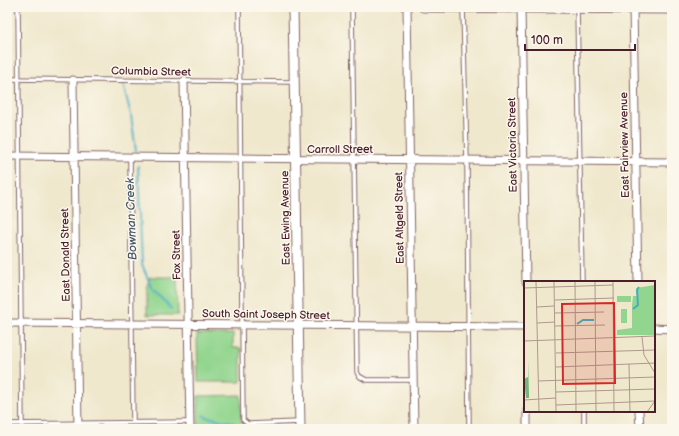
<svg xmlns="http://www.w3.org/2000/svg" width="679" height="436" viewBox="0 0 679 436" font-family="'Balsamiq Sans',sans-serif">
  <rect width="100%" height="100%" fill="#fbf7ec"/>
  <filter id="ink" filterUnits="userSpaceOnUse"><feTurbulence type="fractalNoise" baseFrequency=".025" numOctaves="2"/><feDisplacementMap in="SourceGraphic" scale="8" xChannelSelector="R" yChannelSelector="G"/><feConvolveMatrix kernelMatrix="1 2 1 2 8 2 1 2 1" color-interpolation-filters="sRGB"/></filter>
  <filter id="wash" filterUnits="userSpaceOnUse"><feTurbulence type="fractalNoise" baseFrequency=".012" numOctaves="4" result="noise"/><feDisplacementMap in="SourceGraphic" scale="16" xChannelSelector="R" yChannelSelector="G"/><feGaussianBlur stdDeviation="0.9" result="paint"/><feColorMatrix in="noise" values="0 0 0 0 0 0 0 0 0 0 0 0 0 0 0 0 0 1.4 0 .05"/><feComposite in="paint" operator="in"/></filter>
  <g filter="url(#wash)">
    <rect width="100%" height="100%" fill="#f0e8cd"/>
    <!-- green -->
    <path fill="#92d58e" stroke="#6e7a5c" d="M150 277H177L178 315H147V285Z
      M197 334H233V348H241V382H198Z
      M241 395V429H228L223 424 198 425V396Z"/>
    <g fill="none" stroke-linecap="round" stroke-linejoin="round">
      <!-- stream -->
      <path stroke="#44aec3" stroke-width="2" d="M123 84 131 115 136 151
        M138 166 142 265 152 288 171 309
        M203 415 206 417 232 422 244 429"/>
    </g>
  </g>
  <g filter="url(#ink)">
    <g fill="none" stroke-linecap="round" stroke-linejoin="round">
      <defs>
        <path id="service" d="M18 7 22 429
          M239 7 243 420 248 424 300 422
          M352 7 357 372 359 376 366 380H413
          M463 8 467 161 469 429
          M577 8 582 282
          M7 79 294 82
          M130 158 133 422
          M584 411V429
          M7 424 190 422"/>
        <path id="minor" d="M407 7 414 429
          M521 7 526 282
          M633 7 638 282
          M73 80 78 429
          M184 81 190 429
          M7 156 672 162
          M7 323 525 327
          M654 328 672 329
          M527 411V429
          M639 411 640 429"/>
        <path id="tertiary" d="M293 7 300 429
          M423 7 672 9"/>
      </defs>
      <!-- service casing -->
      <use href="#service" stroke="#846564" stroke-width="5.5"/>
      <!-- minor casing -->
      <use href="#minor" stroke="#846564" stroke-width="9"/>
      <!-- tertiary casing -->
      <use href="#tertiary" stroke="#846564" stroke-width="11"/>
      <!-- service -->
      <use href="#service" stroke="#fff" stroke-width="3.5"/>
      <!-- minor -->
      <use href="#minor" stroke="#fff" stroke-width="7"/>
      <!-- tertiary -->
      <use href="#tertiary" stroke="#fff" stroke-width="9"/>
    </g>
  </g>
  <g text-anchor="middle" stroke-width="3" stroke-linejoin="round" paint-order="stroke">
    <!-- street labels -->
    <g font-size="11" fill="#4a1f2b" stroke="#fbf7ec">
      <text transform="translate(151 71) rotate(1)" y="4">Columbia Street</text>
      <text transform="translate(512 145) rotate(-91)" y="4">East Victoria Street</text>
      <text transform="translate(624 145) rotate(-91)" y="4">East Fairview Avenue</text>
      <text x="340" y="153">Carroll Street</text>
      <text transform="translate(285 218) rotate(-91)" y="4">East Ewing Avenue</text>
      <text transform="translate(399 218) rotate(-91)" y="4">East Altgeld Street</text>
      <text transform="translate(65 255) rotate(-91)" y="4">East Donald Street</text>
      <text transform="translate(176 255) rotate(-91)" y="4">Fox Street</text>
      <text transform="translate(266 314) rotate(1)" y="4">South Saint Joseph Street</text>
    </g>
    <!-- water labels -->
    <g font-size="12" font-style="italic" fill="#485868" stroke="#fbf7ec">
      <text transform="translate(131 219) rotate(-92)" y="4">Bowman Creek</text>
    </g>
  </g>
  <!-- overview -->
  <g transform="translate(524 281)">
    <rect width="131" height="131" fill="#f0e8cd"/>
    <path d="M131 4V54H93V49L108 47V24L109 15H113L112 7ZM93 15H107V21H93ZM97 28H103V42H97Z" fill="#92d58e"/>
    <path d="M4 79 5 114V117H2L0 98 4 96Z" fill="#75b679"/>
    <path fill="none" stroke="#44aec3" stroke-width="2" d="M109 28 114 24 113 9 115 6M53 43 59 39H70"/>
    <path fill="none" stroke="#ae988c" stroke-width="1" d="M12 0 15 131M30 0 32 131M51 0 52 131M71 0 72 131M89 0 90 131M0 7 89 4M31 19 90 17M13 26 30 25M31 32 80 31M13 42 31 41M31 45 81 44M118 56 120 74 131 92M0 60 131 55M32 72 131 69M105 83 106 131M32 86 131 82M14 100 131 96M32 111 131 108M0 119 32 117M32 124 131 120M123 131 131 120"/>
    <path fill="#d62828" fill-opacity="0.15" stroke="#d62828" stroke-width="2" d="M90 22 91 102 39 103 38 23Z"/>
    <rect width="131" height="131" fill="none" stroke="#4a1f2b" stroke-width="2"/>
  </g>
  <!-- margin -->
  <rect width="679" height="436" fill="none" stroke="#fbf7ec" stroke-width="24"/>
  <!-- scale -->
  <path d="M525 44v6h110v-6" fill="none" stroke="#4a1f2b" stroke-width="2"/>
  <text x="531" y="44" font-size="12" fill="#4a1f2b" stroke="#fbf7ec" stroke-width="3" paint-order="stroke">100 m</text>
</svg>
